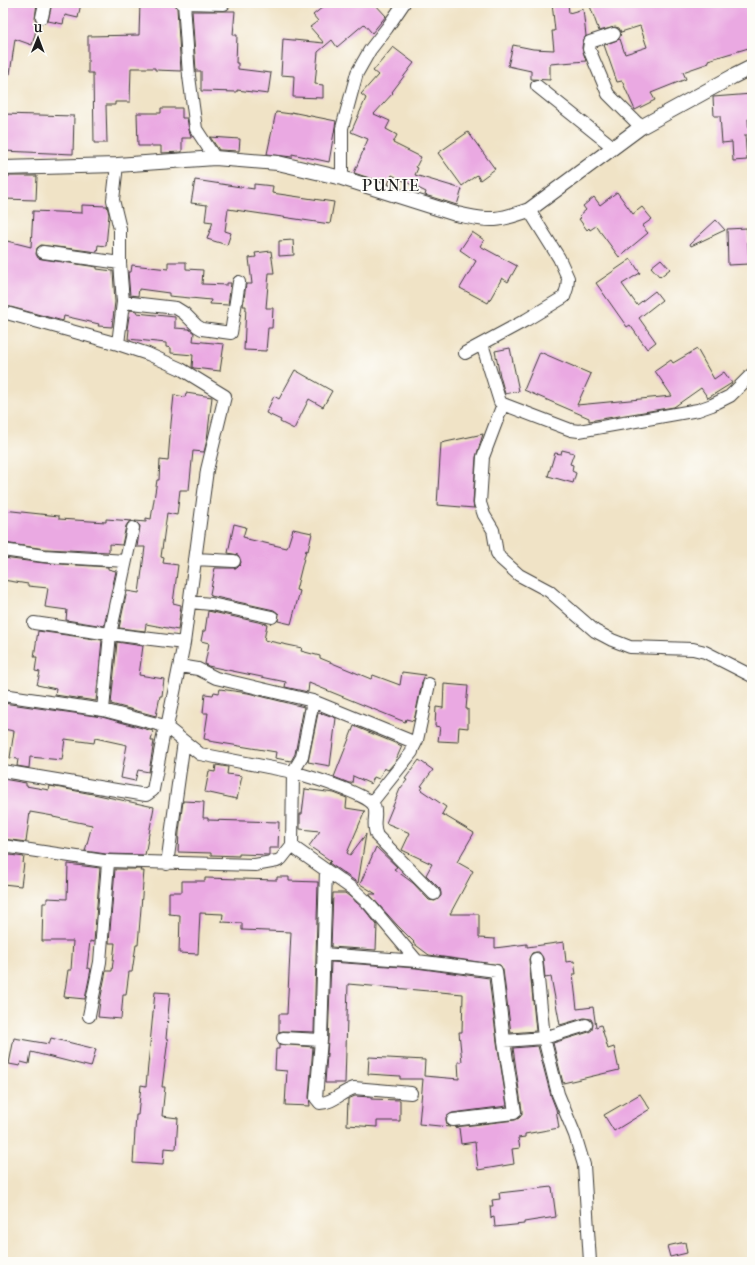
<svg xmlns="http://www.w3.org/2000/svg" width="755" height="1265" viewBox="0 0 755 1265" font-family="'IM FELL French Canon',serif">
  <rect width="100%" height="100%" fill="#fdfcf7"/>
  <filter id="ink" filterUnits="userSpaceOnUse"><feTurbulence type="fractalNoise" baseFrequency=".025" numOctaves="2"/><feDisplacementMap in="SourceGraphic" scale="8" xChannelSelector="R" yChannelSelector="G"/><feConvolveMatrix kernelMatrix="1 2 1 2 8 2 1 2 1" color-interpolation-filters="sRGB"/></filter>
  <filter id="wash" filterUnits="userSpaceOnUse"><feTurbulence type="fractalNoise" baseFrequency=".012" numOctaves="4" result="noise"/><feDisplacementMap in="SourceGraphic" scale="16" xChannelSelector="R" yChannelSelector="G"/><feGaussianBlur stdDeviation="0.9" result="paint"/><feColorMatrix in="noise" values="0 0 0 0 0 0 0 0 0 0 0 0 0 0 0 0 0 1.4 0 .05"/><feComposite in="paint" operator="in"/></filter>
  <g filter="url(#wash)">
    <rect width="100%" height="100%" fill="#f0e3c6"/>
    <g id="blocks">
      <!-- building -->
      <path fill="#eaa9e2" d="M8 3H37L35 19 38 23 32 45 15 39 10 74H3V9L6 10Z
        M52 3H81L78 18 65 15 63 24 48 21Z
        M140 3 175 4 177 8 181 71 155 70V68H131L130 102H115V105H106L107 143H94L93 73H88V36L139 35Z
        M328 3H374L386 16 372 33 364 24 337 47 332 40 318 52 315 84 323 85V98L293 97 294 76 281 75 283 39 324 43 310 27 318 21 313 15Z
        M552 3H568L569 13 583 9 586 36 583 41 582 48 586 61 550 64V80L531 79V71L508 66 513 45 533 49 554 50 552 31H555Z
        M601 3H752V47L708 60 709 63 683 72 686 79 651 93 655 100 635 110 622 81 617 82 604 45 620 39 625 54 647 47 640 26 621 32 619 28 615 27 599 31 590 6Z
        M192 11H235L233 35H237L236 63H238V69L271 73 268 94 237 90V92L201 91V71H196Z
        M393 47 414 63 392 92 393 93 374 114 390 121 386 129 397 135 393 143 421 157 416 167 418 168 415 175 462 189 457 205 425 195 426 192 392 175 388 184 354 173 368 139 351 132 366 98 361 94 378 75 373 71Z
        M752 94V119H748L749 135H745L747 160 733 161 732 142 722 143 720 116H714L713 97Z
        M161 108H182V118H187L189 130 191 136V138H182V152L161 153V146H138L137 113H161Z
        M276 112 291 114V112L336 121 329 162 292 154V157L267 154Z
        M3 114 74 116 73 154 3 151Z
        M468 132 495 169 480 180 477 175 462 186 438 153Z
        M210 137 240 139 239 151 219 150Z
        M3 176H37L36 200 3 199Z
        M195 180 254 189V184L273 186 272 193 334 202 330 224 228 209 225 231 231 233 227 245 207 239 213 222 205 221 207 205 191 203Z
        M617 192 633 214 642 207 652 219 642 226 648 233 619 257 596 226 590 230 589 228 587 230 579 219 581 218 579 216 586 210 583 206 594 197 600 205Z
        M82 205 107 206 109 214 106 246 98 245 97 252 41 245 37 248 36 254 38 258 42 259 97 267V269L113 271 115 302 112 327 98 326 99 324 64 316 63 321 3 305V240L31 247 33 211 82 213Z
        M716 220 725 230 691 246 690 244Z
        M747 228 749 264 728 265 727 229Z
        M472 232 484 240 480 246 517 266 508 282 502 278 488 303 460 288 476 261 460 250Z
        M293 240 294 255 279 256V241Z
        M271 251 274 273H269L266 308H273L272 328H268L266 351 244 350 246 306H243L246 284H252L249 258 256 257 255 253Z
        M631 259 640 273 622 284 637 305 655 291 662 300 639 318 656 342 647 349 630 325 627 327 596 283Z
        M661 259 670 269 660 277 651 267Z
        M168 262H186V269L203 270 202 284 227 285V283H231L228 305 210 304 211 300 169 296V293L139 289 138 296 130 295 128 272H131L132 265 168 269Z
        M130 310 137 311V313L175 317V328L189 329 194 333 193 341 224 344 220 371 194 368 192 367 193 355 171 353V348L166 347V343L128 339 129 329H127Z
        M510 348 519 391 505 394 500 376 495 351Z
        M697 349 714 379 724 372 732 383 708 398 701 388 674 407 589 421V418L524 390 540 352 591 374 577 405 672 396 655 371 671 360 673 363Z
        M295 370 332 391 323 407 309 399 294 429 280 422 281 420 266 413 274 396 279 399Z
        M186 393 212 397 207 440 204 452 193 451 189 490H180L177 515 167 513 161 557 164 558 163 563 178 565 173 603 181 605 178 630 146 624 145 631 119 628 127 591 139 593 145 547H137L140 526 135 521 146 522V518L151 519 157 480H159L160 460 168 461 171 423 174 395 185 397Z
        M483 434 476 457 473 503 474 508 437 505 441 443Z
        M562 450 574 453 570 464 573 465 572 471 576 473 573 483 548 476 555 453 561 454Z
        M3 510 59 516V519L106 522V519L132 521 128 523 126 526 122 545 109 544V552L45 549 4 543Z
        M234 524 246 527 243 537 247 538V539L287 548 293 529 312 533 308 551 306 550 296 590 300 591 291 624 278 621 279 614 274 610 211 596V595L210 594 215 568H237L240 565 241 562 238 555 228 553Z
        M3 558 44 563 108 567V569L116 571 104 626 66 620 67 610 45 607 48 588 28 586V584L3 580Z
        M208 611 267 624 264 640 302 648 301 651 320 656V658L371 679 373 675 400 685 402 672 425 675 422 682 414 721 406 719 405 722 309 683 308 692 285 687 286 682 208 666 205 664 209 643 201 641 203 631H205Z
        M38 631 102 640 96 701 55 695 56 689 37 685 40 672 35 671 37 657H34Z
        M117 642 143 646 139 675 164 679 162 696H160L156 716 111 704Z
        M444 684 468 686 466 709H468V728L459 727 458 742 438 741 440 727 435 726 436 707 443 708Z
        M220 689 248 693 304 707 295 754 291 761 275 758 276 752 209 741V740L204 739 208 713H203L205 694 213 695 214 692 219 693Z
        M3 703 102 717 153 731 151 741H154L149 772 138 770 135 781 121 778 127 745 95 738 94 743 65 739 62 760 30 757 29 768 17 766 18 759 10 758 14 731 3 729Z
        M318 713 325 714 336 718 330 766 308 762Z
        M354 726 402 746 395 762 388 770 384 768 379 779 374 777 371 784 353 776 352 783H349L334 777Z
        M419 760 433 770 421 786 423 787 421 790 446 807 442 814 474 833 457 862 473 871 450 914H479V938L495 939V948L527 944V947L564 942 566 962 574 961 576 974H573L577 1009 593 1007 596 1027 601 1025 608 1049 614 1047 619 1070 563 1083 553 1043 589 1032 592 1030 593 1023 591 1019 584 1018 560 1025 551 977 545 978 543 958 539 952H536L532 953 529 959 536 1031 511 1033 503 970 500 965 429 955 413 943 414 942 397 925 369 894H376L360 884 376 847 397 867 394 869 413 883 429 900 435 901 441 896V893L440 889 426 875 432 864 402 850 410 833 386 823 400 789 407 780 405 779Z
        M216 765 228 767 227 774 242 776 237 799 205 792 209 771 215 772Z
        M3 779 26 783V786L49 790 50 786 98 795 154 807 145 855 106 854 85 851 92 825 53 817V816L30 812 26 842 3 839Z
        M305 789 334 793 347 798 346 808 365 811 347 853 350 855 366 834 358 883 329 863 331 861 309 846 320 831 300 829V814H302Z
        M183 801 204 802 203 818H208V820L279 822 278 848H269V855L239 854V856L211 855V853L178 852 179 832Z
        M3 854 24 857 23 863H24L21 886 3 884Z
        M68 864 100 868 94 942 90 941 87 968 91 969 85 999 64 997 68 970H71L73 941H42L43 903H47V898L67 899Z
        M115 869H142L141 871H144L138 945H136L132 972H129L126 995H123L121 1019 98 1017 100 1001 106 971H112L115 943H109Z
        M277 877H289V881L318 882 314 1032 283 1031 279 1032V1014H287L291 932 242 930V923L222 922 223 914 200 913 198 954 179 953 180 915 169 914V892H182V881H205V878L277 880Z
        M333 893H345L349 896 364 909 377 925 376 950 331 947Z
        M331 962 416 968 489 978 497 1042 507 1106 452 1113 446 1117V1120L447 1124 450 1127 419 1124 423 1079H400V1076L368 1074 369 1057 425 1060 424 1076 459 1079 458 1062H462L459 1032H462L463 994 348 984 345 1083H325L328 1040Z
        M155 992 170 993 166 1039H168L162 1087H165L162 1116 178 1118 176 1149 164 1148 163 1165 133 1163 136 1115H138L141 1085 146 1086Z
        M14 1038 49 1044 51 1038 96 1049 91 1067 31 1052 29 1064 21 1062 20 1066 9 1064Z
        M279 1044 313 1047 309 1097 310 1106 285 1105 287 1071 275 1070 276 1049H279Z
        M538 1046 551 1096 556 1109 559 1128 525 1134V1137L518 1138 520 1148 512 1149 514 1164 478 1170 475 1142 461 1144 459 1128 455 1127 515 1120 519 1118 522 1115V1111L513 1048Z
        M640 1094 650 1109 614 1131 604 1115Z
        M355 1096 371 1097V1099L400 1100V1121H377V1127L347 1125 348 1099Z
        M552 1187 556 1217 524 1222V1224L495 1227 494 1217 491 1218 490 1206H493L492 1200 500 1199 499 1193Z
        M685 1242 687 1253 670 1257 667 1246Z"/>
    </g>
  </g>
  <g filter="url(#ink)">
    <use href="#blocks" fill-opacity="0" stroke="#3c3a36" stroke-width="1"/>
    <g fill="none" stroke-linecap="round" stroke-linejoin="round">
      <defs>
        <path id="minor" d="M182 3H184L189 76 196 129 215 158
          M184 3 224 4
          M42 17 45 3
          M614 34 590 42 589 49 608 94 641 127
          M537 86 613 147
          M342 178V128L357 73 370 50 387 28 404 3
          M43 252 120 263
          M123 302 176 308 184 313 197 326 202 329 231 333 239 282
          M3 312 118 344 123 302 120 263V229L113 200 117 165
          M118 344 148 354 181 369 225 396 207 470 184 643 167 727
          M482 344 500 402 503 404 571 430 579 431 698 410 712 405 730 396 752 374
          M465 353 526 320 564 297 567 288 568 278 559 258 529 210
          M503 404 483 457 480 503 484 515 493 530 497 553 500 558 519 575 549 591 595 631 612 640 630 647 693 649 705 652 752 676
          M3 550 44 556 126 561
          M195 559 234 561
          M190 602 211 604 272 617
          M34 623 110 634 184 643
          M180 666 198 669 216 678 313 701 302 757 293 772C307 776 369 794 374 806 378 815 371 824 377 836L434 894
          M3 695 103 710 165 726 200 754 293 772 292 845 296 849 354 890 369 904 417 961 496 971 504 1041 515 1112 514 1113 453 1120
          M313 701 411 741 413 744 412 752 372 802
          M103 710 110 634 133 528
          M413 748 417 740 429 684
          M3 771 146 795 153 790 165 726
          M3 846 104 861 108 863 100 962 89 1016
          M107 861 255 865 277 861 281 859 292 845
          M167 864 184 741
          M326 870 321 1040 316 1098 320 1103C333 1103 341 1092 354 1088L411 1093
          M323 954 417 961
          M536 959 544 1038 558 1094 575 1135 584 1165 590 1262
          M283 1038 321 1040
          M504 1041 544 1038 586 1025"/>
        <path id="tertiary" d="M3 168 117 165 215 158 278 163 342 178 456 214C468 216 482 220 495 219 506 218 518 214 529 210L641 127 732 77 752 67"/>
      </defs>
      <!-- minor casing -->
      <use href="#minor" stroke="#3c3a36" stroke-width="14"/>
      <!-- tertiary casing -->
      <use href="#tertiary" stroke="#3c3a36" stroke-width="16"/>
      <!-- minor -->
      <use href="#minor" stroke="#fff" stroke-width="12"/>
      <!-- tertiary -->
      <use href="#tertiary" stroke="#fff" stroke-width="14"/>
    </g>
  </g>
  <g text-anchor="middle" stroke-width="3.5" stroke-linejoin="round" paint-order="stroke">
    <!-- quarter labels -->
    <g font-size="17" letter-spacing="1" fill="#1c1c1c" stroke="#fdfcf7">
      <text x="391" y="191">PUNIE</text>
    </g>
  </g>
  <!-- margin -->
  <rect width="755" height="1265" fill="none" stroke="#fdfcf7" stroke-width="16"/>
  <!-- north arrow -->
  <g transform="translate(38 38) rotate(1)" stroke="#fdfcf7" stroke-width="3" paint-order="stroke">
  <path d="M0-3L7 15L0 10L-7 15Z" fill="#1c1c1c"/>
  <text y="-6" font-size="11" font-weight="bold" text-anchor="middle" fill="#1c1c1c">U</text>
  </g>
</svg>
